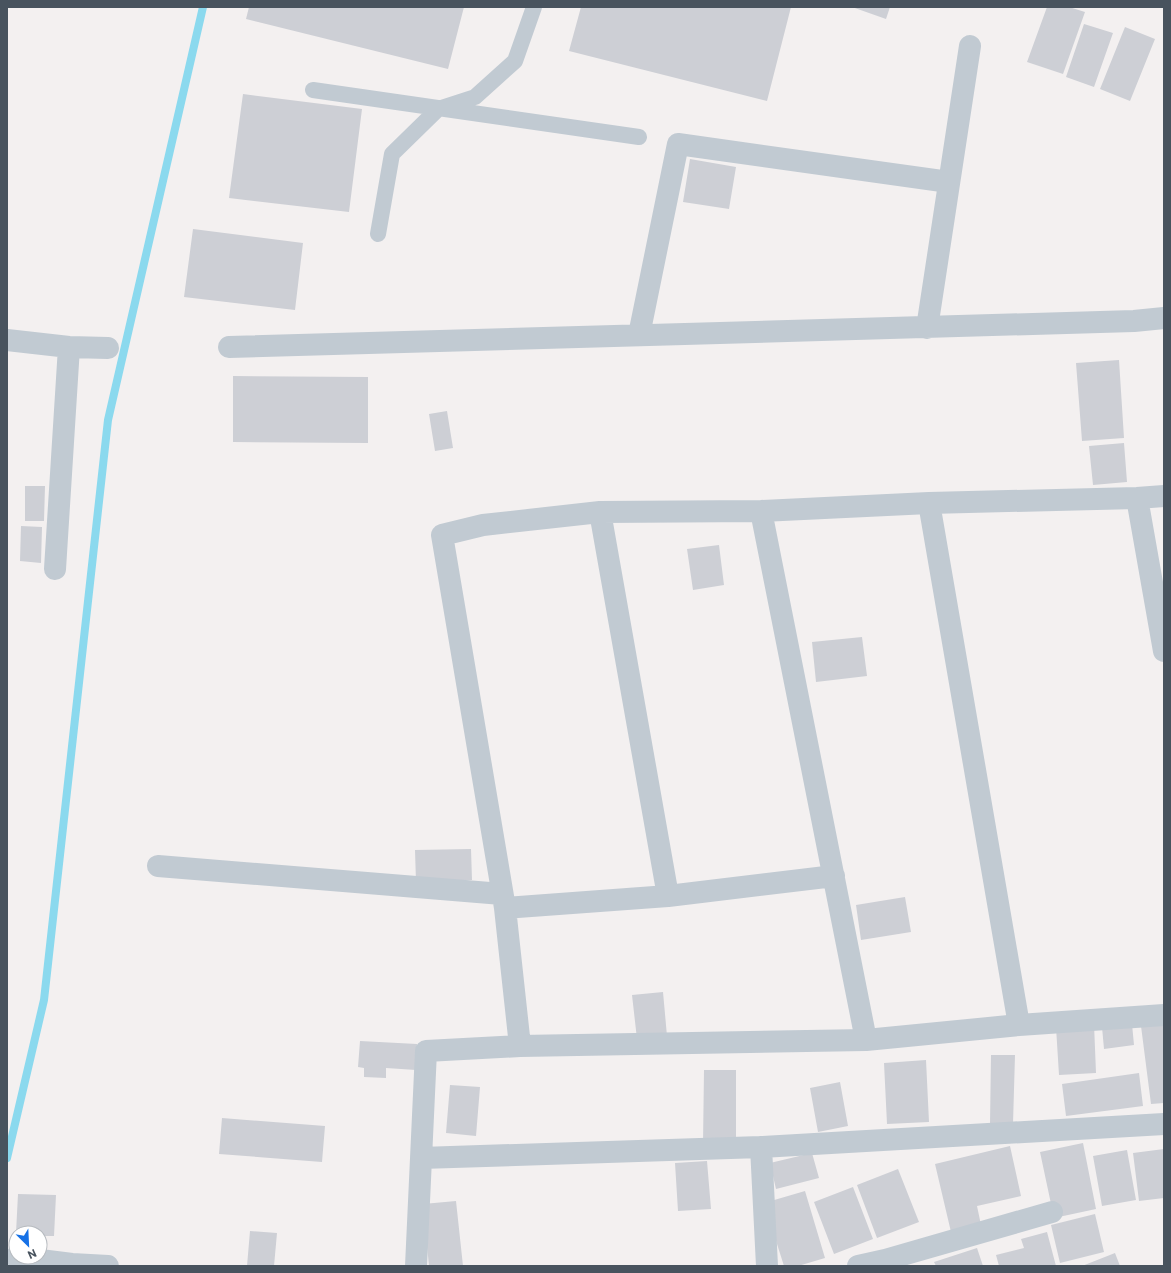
<svg xmlns="http://www.w3.org/2000/svg" width="1171" height="1273" viewBox="0 0 1171 1273" font-family="Commissioner,sans-serif">
  <rect width="100%" height="100%" fill="#f3f0f0"/>
  <g fill="none" stroke-linecap="round" stroke-linejoin="round">
    <!-- stream -->
    <path stroke="#8bd9ee" stroke-width="8" d="M7 1158 44 1000 108 420 203 7"/>
  </g>
  <!-- building -->
  <path fill="#cdcfd5" d="M249 7H464L448 69 246 19Z
    M581 7H791L767 101 569 51Z
    M852 7H890L886 19Z
    M1047 7H1069L1085 12 1063 74 1027 62Z
    M1084 24 1113 33 1094 87 1066 77Z
    M1125 27 1155 39 1130 101 1100 89Z
    M243 94 362 109 349 212 229 198Z
    M690 159 736 167 729 209 683 202Z
    M193 229 303 243 295 310 184 297Z
    M1119 360 1124 438 1082 441 1076 363Z
    M233 376 368 377V443L233 442Z
    M447 411 453 448 435 451 429 414Z
    M1124 443 1127 482 1093 485 1089 446Z
    M25 486H45L44 521H25Z
    M21 526 42 527 41 563 20 561Z
    M719 545 724 585 693 590 687 549Z
    M862 637 867 676 816 682 812 642Z
    M471 849 472 880 416 882 415 850Z
    M905 897 911 932 861 940 856 905Z
    M663 992 667 1036 637 1039 632 995Z
    M1164 1023V1103L1151 1104 1141 1026Z
    M1094 1024 1096 1073 1059 1075 1056 1027Z
    M1132 1024 1134 1045 1104 1049 1102 1027Z
    M360 1041 417 1044 416 1070 386 1068V1078L364 1077V1068L358 1067Z
    M991 1055H1015L1013 1124H990Z
    M926 1060 929 1122 887 1124 884 1063Z
    M704 1070H736V1144H703Z
    M1139 1073 1143 1106 1066 1116 1062 1084Z
    M840 1082 848 1126 818 1132 810 1088Z
    M450 1085 480 1087 476 1136 446 1133Z
    M222 1118 325 1126 322 1162 219 1154Z
    M1083 1143 1096 1209 1054 1218 1040 1152Z
    M1010 1146 1021 1196 977 1206 981 1225 951 1232 935 1164Z
    M1164 1149V1198L1139 1201 1133 1153Z
    M1127 1150 1136 1200 1102 1206 1093 1156Z
    M812 1153 819 1178 776 1189 770 1163Z
    M707 1161 711 1209 678 1211 675 1163Z
    M898 1169 919 1222 877 1238 857 1185Z
    M853 1187 873 1239 834 1254 814 1202Z
    M805 1191 825 1258 798 1266H784L764 1203Z
    M18 1194 56 1195 54 1236H40V1233H16Z
    M456 1201 463 1266H429L423 1204Z
    M1095 1214 1104 1252 1060 1263 1051 1225Z
    M250 1231 277 1233 274 1266H247Z
    M1047 1232 1056 1266H999L996 1255 1024 1248 1021 1239Z
    M977 1248 983 1266H936L934 1262Z
    M1115 1253 1120 1266H1082Z"/>
  <g fill="none" stroke-linecap="round" stroke-linejoin="round">
    <!-- service -->
    <path stroke="#c1cad2" stroke-width="16" d="M313 90 639 137
      M378 234 392 154 438 109 475 97 515 61 534 7"/>
    <!-- minor -->
    <path stroke="#c1cad2" stroke-width="22" d="M927 328 970 46
      M639 335 678 144 949 182
      M7 340 69 347 108 348
      M229 347 1134 321 1164 318
      M1137 498 1164 651
      M929 503 1019 1025
      M761 511 866 1040
      M600 512 668 896
      M55 569 69 347
      M158 866 502 894
      M505 908 668 896 834 876
      M520 1046 505 908 442 535 483 525 600 512 761 511 929 503 1137 498 1164 496
      M761 1147 1164 1124
      M421 1158 761 1147 767 1266
      M16 1257 72 1264 108 1266
      M885 1260 1052 1212
      M416 1266 426 1051 520 1046 866 1040 1019 1025 1164 1015
      M858 1266 885 1260 887 1266"/>
  </g>
  <!-- border -->
  <rect width="1171" height="1273" fill="none" stroke="#48535e" stroke-width="16"/>
  <!-- north arrow -->
  <g transform="translate(28 1245) rotate(156)"><circle r="19" fill="#ffffff" stroke="#b6babf"/>
  <path d="M0-3L7 15L0 10L-7 15Z" fill="#1671e6"/>
  <text y="-6" font-size="11" font-weight="bold" text-anchor="middle" fill="#48535e">N</text>
  </g>
</svg>
